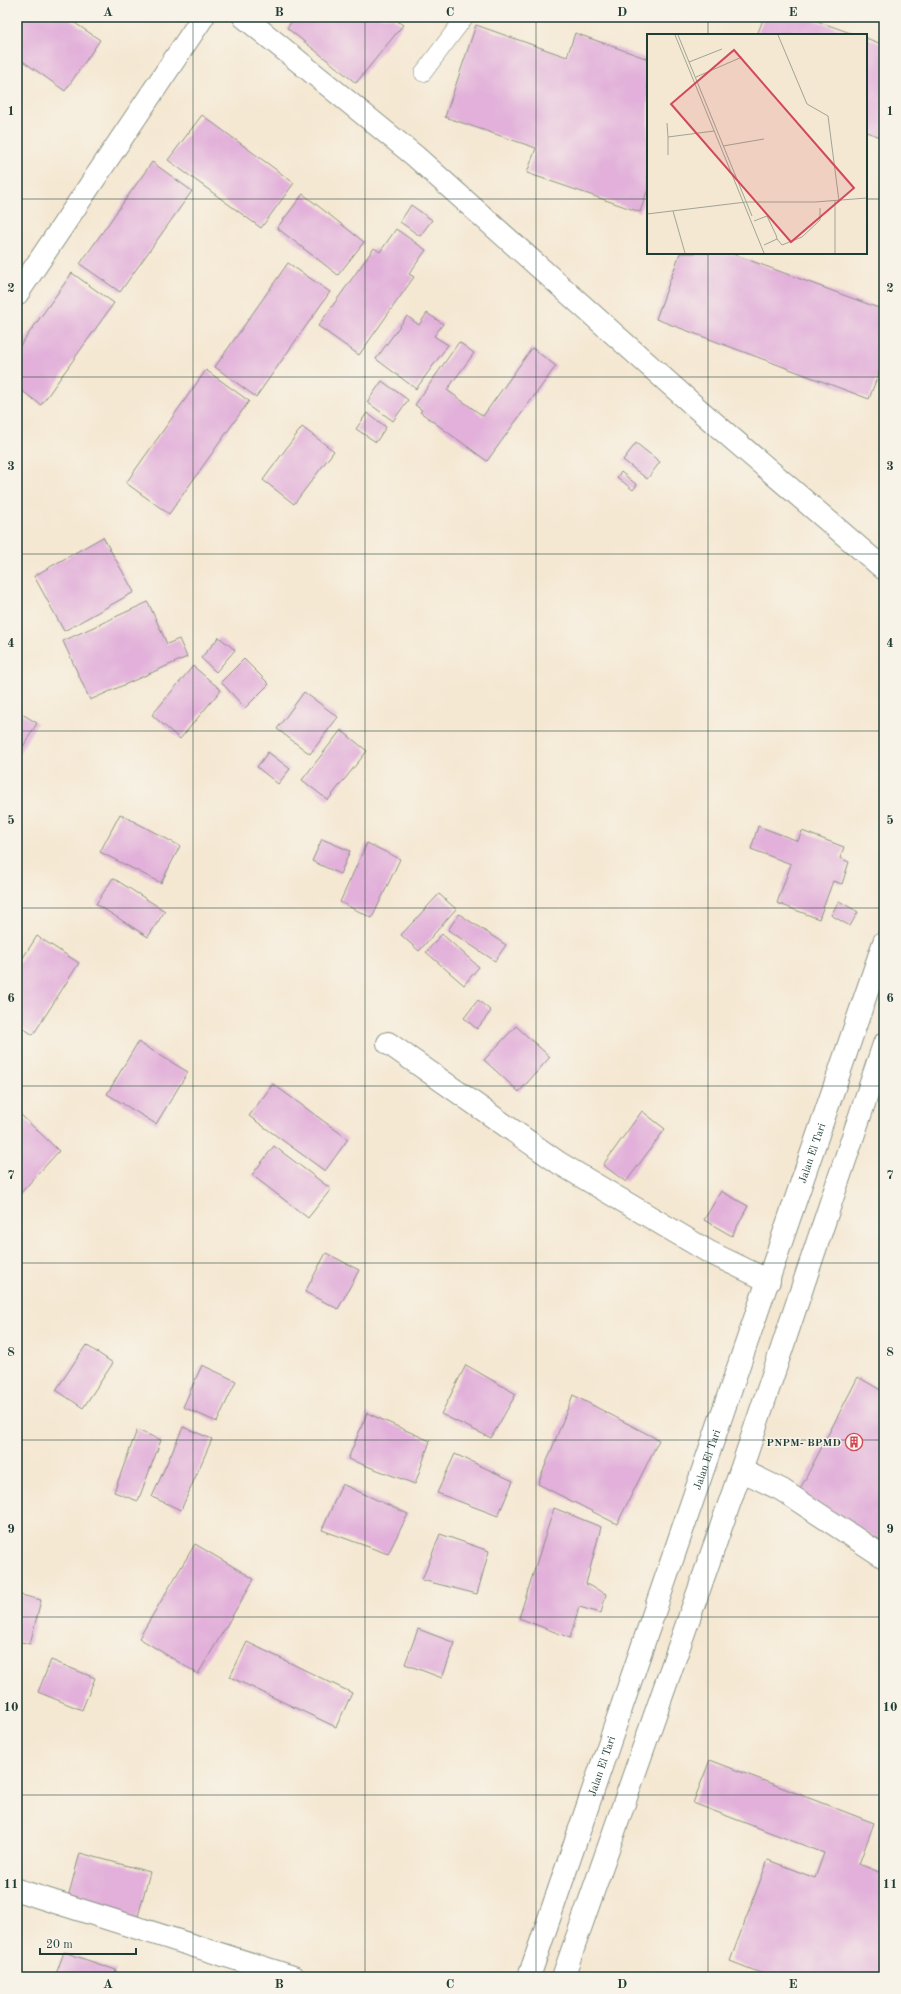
<svg xmlns="http://www.w3.org/2000/svg" width="901" height="1994" viewBox="0 0 901 1994" font-family="'Old Standard TT',serif">
  <rect width="100%" height="100%" fill="#f7f3e8"/>
  <filter id="ink" filterUnits="userSpaceOnUse"><feTurbulence type="fractalNoise" baseFrequency=".025" numOctaves="2"/><feDisplacementMap in="SourceGraphic" scale="8" xChannelSelector="R" yChannelSelector="G"/><feConvolveMatrix kernelMatrix="1 2 1 2 8 2 1 2 1" color-interpolation-filters="sRGB"/></filter>
  <filter id="wash" filterUnits="userSpaceOnUse"><feTurbulence type="fractalNoise" baseFrequency=".012" numOctaves="4" result="noise"/><feDisplacementMap in="SourceGraphic" scale="16" xChannelSelector="R" yChannelSelector="G"/><feGaussianBlur stdDeviation="0.9" result="paint"/><feColorMatrix in="noise" values="0 0 0 0 0 0 0 0 0 0 0 0 0 0 0 0 0 1.4 0 .05"/><feComposite in="paint" operator="in"/></filter>
  <g filter="url(#wash)">
    <rect width="100%" height="100%" fill="#f5e8d3"/>
    <g id="blocks">
      <!-- building -->
      <path fill="#e2b0da" d="M17 17H66L100 40 65 91 17 57Z
        M295 17H392L403 25 356 83 287 28Z
        M764 17H806L856 35H757Z
        M476 25 567 57 575 33 648 59V189L640 212 527 173 536 148 445 117Z
        M866 38 884 45V138L866 132Z
        M202 115 294 183 261 228 168 160Z
        M152 162 192 191 120 292 80 264Z
        M303 194 364 242 338 275 277 228Z
        M411 205 432 220 420 236 400 222Z
        M396 229 426 250 409 274 414 277 359 355 318 326 374 248 380 252Z
        M680 253H730L884 310V359L869 399 656 319Z
        M288 263 330 292 256 397 215 367Z
        M72 273 114 303 41 405 17 387V350Z
        M427 313 443 324 434 336 448 345 416 389 376 359 407 316 419 325Z
        M459 342 474 353 447 390 483 416 532 348 556 366 487 461 420 412 422 410 415 405Z
        M206 370 249 401 169 514 126 483Z
        M382 381 408 400 393 421 367 402Z
        M367 413 386 427 376 442 356 429Z
        M302 427 334 451 294 504 263 480Z
        M636 443 660 462 647 479 623 460Z
        M621 472 637 485 633 490 617 477Z
        M103 537 134 592 64 631 34 576Z
        M148 602 167 644 179 639 187 657 90 700 63 641Z
        M219 637 235 650 216 672 201 658Z
        M244 659 269 684 245 708 221 682Z
        M193 666 221 690 180 739 152 715Z
        M304 692 338 717 310 754 277 729Z
        M17 711 37 723 17 757Z
        M341 730 367 751 328 800 302 780Z
        M268 752 290 769 278 784 257 767Z
        M120 814 180 846 161 883 100 852Z
        M758 826 798 841 802 831 844 847 840 858 849 862 842 884 833 881 819 919 777 903 791 864 751 849Z
        M322 839 350 851 340 874 312 861Z
        M367 843 400 859 372 918 340 902Z
        M113 878 165 911 148 937 96 904Z
        M439 894 456 909 419 951 401 935Z
        M839 901 858 912 850 926 831 915Z
        M459 914 506 945 495 961 448 930Z
        M442 934 479 967 464 985 426 952Z
        M37 936 79 963 33 1035 17 1024V967Z
        M478 1000 491 1011 477 1029 464 1018Z
        M516 1026 550 1057 519 1092 484 1060Z
        M138 1042 188 1072 156 1124 107 1094Z
        M273 1084 348 1139 325 1171 249 1116Z
        M642 1111 665 1129 626 1182 603 1165Z
        M20 1114 59 1151 17 1197V1117Z
        M274 1146 331 1189 308 1218 252 1175Z
        M721 1191 748 1206 732 1236 704 1220Z
        M326 1253 359 1270 338 1309 305 1292Z
        M86 1345 113 1363 83 1408 56 1390Z
        M202 1365 236 1381 217 1422 183 1407Z
        M466 1365 516 1394 491 1438 441 1414Z
        M858 1377 884 1392V1542L798 1493Z
        M573 1395 659 1440 617 1524 538 1484Z
        M367 1413 430 1441 415 1484 348 1459Z
        M183 1427 212 1439 181 1510 152 1497Z
        M137 1430 161 1440 138 1501 114 1492Z
        M455 1454 513 1481 498 1516 437 1493Z
        M342 1484 408 1514 388 1554 322 1530Z
        M554 1508 601 1527 586 1584 606 1594 601 1613 579 1607 570 1638 519 1618Z
        M440 1534 489 1551 477 1594 422 1580Z
        M195 1544 254 1579 198 1674 139 1638Z
        M17 1594 41 1600 30 1644 17 1641Z
        M418 1629 455 1643 442 1678 405 1664Z
        M247 1642 352 1693 336 1727 230 1677Z
        M51 1660 95 1678 82 1710 38 1692Z
        M710 1760 874 1823 859 1864 884 1874V1977H771L730 1961 768 1860 815 1878 824 1853 693 1803Z
        M80 1853 150 1872 137 1920 67 1901Z
        M64 1952 116 1970 114 1977H55Z"/>
    </g>
  </g>
  <g filter="url(#ink)">
    <use href="#blocks" fill-opacity="0" stroke="#8a9284" stroke-width="1"/>
    <g fill="none" stroke-linecap="round" stroke-linejoin="round">
      <defs>
        <path id="lane" d="M423 73 465 17"/>
        <path id="street" d="M244 17 415 156 699 410 884 569
          M17 294 203 17
          M388 1043 559 1163 709 1252 769 1281
          M741 1470 782 1490 884 1557
          M17 1890 293 1977"/>
        <g id="secondary">
          <path id="s1" d="M529 1977 884 942"/>
          <path d="M563 1977 741 1470 884 1044"/>
        </g>
      </defs>
      <!-- lane casing -->
      <use href="#lane" stroke="#8a9284" stroke-width="18"/>
      <!-- street casing -->
      <use href="#street" stroke="#8a9284" stroke-width="24"/>
      <!-- secondary casing -->
      <use href="#secondary" stroke="#8a9284" stroke-width="24"/>
      <!-- lane -->
      <use href="#lane" stroke="#fff" stroke-width="17"/>
      <!-- street -->
      <use href="#street" stroke="#fff" stroke-width="22"/>
      <!-- secondary -->
      <use href="#secondary" stroke="#fff" stroke-width="22"/>
    </g>
  </g>
  <!-- grid -->
  <path fill="none" stroke="#1f3d34" stroke-width="1" stroke-opacity="0.55" d="M193 17V1977M365 17V1977M536 17V1977M708 17V35M17 199H648M866 199H884M708 253V1977M17 377H884M17 554H884M17 731H884M17 908H884M17 1086H884M17 1263H884M17 1440H884M17 1617H884M17 1795H884"/>
  <!-- icons -->
  <defs>
    <symbol id="building-ring" viewBox="-11 -11 22 22"><circle r="9.5" fill="#f7f3e8" stroke="#d1495b" stroke-width="1.5"/><path d="M-4-6H4V6H1V3H-1V6H-4ZM-2.5-4.3h1.7v1.8h-1.7ZM.8-4.3h1.7v1.8H.8ZM-2.5-1h1.7V.8h-1.7ZM.8-1h1.7V.8H.8Z" fill="#d1495b"/></symbol>
  </defs>
  <g fill-rule="evenodd">
    <use href="#building-ring" x="844" y="1432" width="20" height="20"/>
  </g>
  <g text-anchor="middle" stroke-width="3" stroke-linejoin="round" paint-order="stroke">
    <!-- street labels -->
    <g font-size="11" fill="#1f3d34" stroke="#f7f3e8">
      <text dy="4" stroke="none"><textPath href="#s1" startOffset="871">Jalan El Tari</textPath></text>
      <text dy="4" stroke="none"><textPath href="#s1" startOffset="547">Jalan El Tari</textPath></text>
      <text dy="4" stroke="none"><textPath href="#s1" startOffset="223">Jalan El Tari</textPath></text>
    </g>
    <!-- poi labels -->
    <g font-size="11" font-weight="bold" fill="#1f3d34" stroke="#f7f3e8" text-anchor="end">
      <text x="841" y="1446">PNPM- BPMD</text>
    </g>
  </g>
  <!-- overview -->
  <g transform="translate(647 34)">
    <rect width="220" height="220" fill="#f5e8d3"/>
    <path fill="none" stroke="#9fa493" stroke-width="1" d="M28 1 117 219M31 1 105 182M131 1 160 70 181 82 192 167M42 28 75 15M49 43 95 23M20 89 21 103M76 112 117 105M21 121V103L67 97M188 167V219M26 177 38 219M0 180 99 168H168L220 164M107 187 120 182 129 201 130 205 117 211M130 205 135 211 155 203 173 186V174"/>
    <path fill="#d1495b" fill-opacity="0.15" stroke="#d1495b" stroke-width="2" d="M87 16 207 154 144 208 24 70Z"/>
    <rect width="220" height="220" fill="none" stroke="#1f3d34" stroke-width="2"/>
  </g>
  <!-- margin -->
  <rect width="901" height="1994" fill="none" stroke="#f7f3e8" stroke-width="44"/>
  <!-- scale -->
  <path d="M40 1948v6h96v-6" fill="none" stroke="#1f3d34" stroke-width="2"/>
  <text x="46" y="1948" font-size="12" fill="#1f3d34" stroke="#f7f3e8" stroke-width="3" paint-order="stroke">20 m</text>
  <rect x="22" y="22" width="857" height="1950" fill="none" stroke="#1f3d34" stroke-width="1.5"/>
  <g font-size="13" text-anchor="middle" font-weight="bold" fill="#1f3d34">
    <text x="108" y="16">A</text>
    <text x="279" y="16">B</text>
    <text x="450" y="16">C</text>
    <text x="622" y="16">D</text>
    <text x="793" y="16">E</text>
    <text x="11" y="115">1</text>
    <text x="890" y="115">1</text>
    <text x="11" y="292">2</text>
    <text x="890" y="292">2</text>
    <text x="11" y="470">3</text>
    <text x="890" y="470">3</text>
    <text x="11" y="647">4</text>
    <text x="890" y="647">4</text>
    <text x="11" y="824">5</text>
    <text x="890" y="824">5</text>
    <text x="11" y="1002">6</text>
    <text x="890" y="1002">6</text>
    <text x="11" y="1179">7</text>
    <text x="890" y="1179">7</text>
    <text x="11" y="1356">8</text>
    <text x="890" y="1356">8</text>
    <text x="11" y="1533">9</text>
    <text x="890" y="1533">9</text>
    <text x="11" y="1711">10</text>
    <text x="890" y="1711">10</text>
    <text x="11" y="1888">11</text>
    <text x="890" y="1888">11</text>
    <text x="108" y="1988">A</text>
    <text x="279" y="1988">B</text>
    <text x="450" y="1988">C</text>
    <text x="622" y="1988">D</text>
    <text x="793" y="1988">E</text>
  </g>
</svg>
